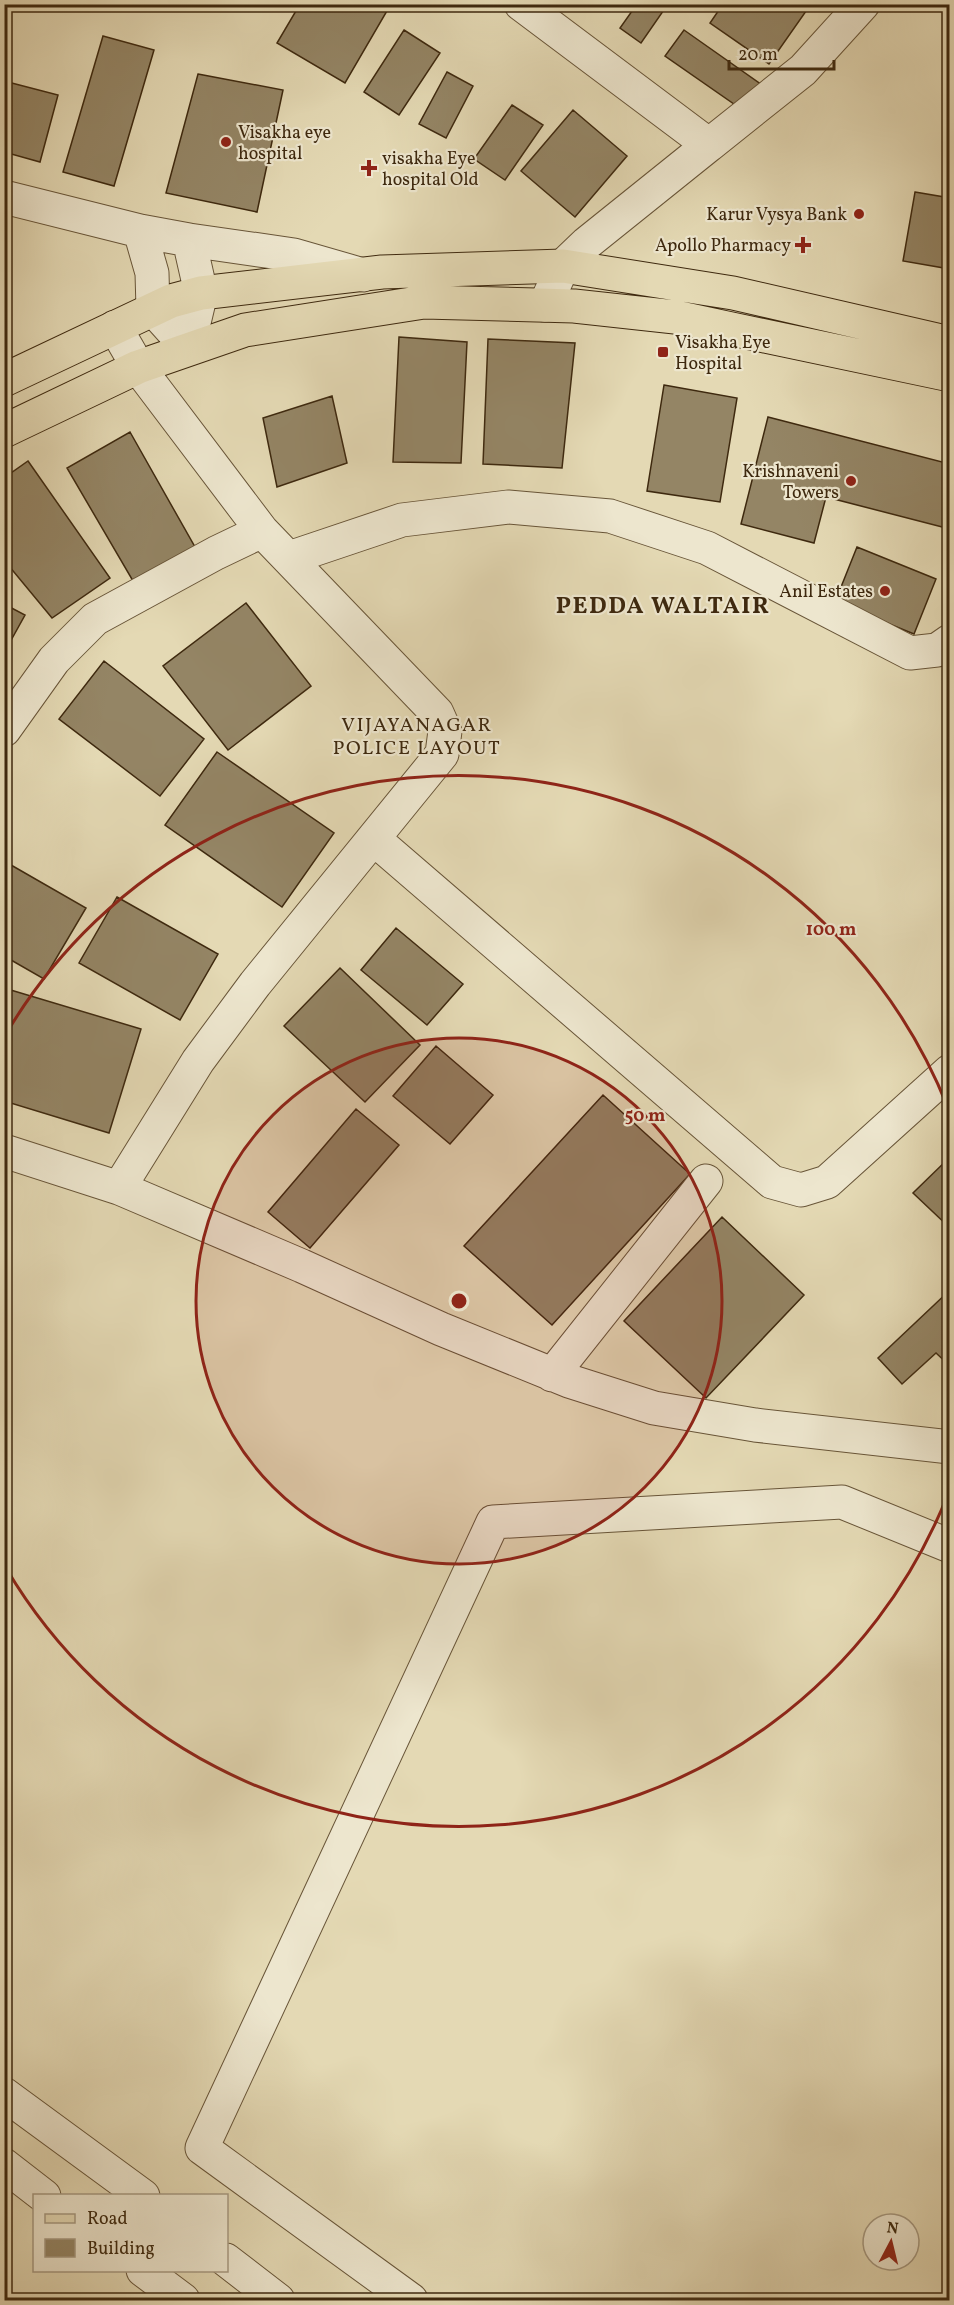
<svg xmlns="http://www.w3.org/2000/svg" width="954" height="2305" viewBox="0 0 954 2305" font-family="Vollkorn,serif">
  <rect width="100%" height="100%" fill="#e4d9b4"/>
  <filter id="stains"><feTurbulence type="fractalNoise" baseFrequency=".00333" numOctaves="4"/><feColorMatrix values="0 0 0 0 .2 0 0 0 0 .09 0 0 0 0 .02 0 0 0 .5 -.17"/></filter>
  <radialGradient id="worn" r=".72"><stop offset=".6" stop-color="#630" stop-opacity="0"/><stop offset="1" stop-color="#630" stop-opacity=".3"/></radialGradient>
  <!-- building -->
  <path fill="#948565" stroke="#3e290f" stroke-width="1.5" d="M300 4H391L345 83 277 43Z
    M637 4H668L641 43 620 28Z
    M723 4H811L769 64 710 23Z
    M404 30 440 53 399 115 364 92Z
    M684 30 762 85 744 111 665 56Z
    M103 36 154 50 114 186 63 172Z
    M447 72 473 86 446 138 419 124Z
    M198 74 283 90 257 212 166 193Z
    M4 81 58 95 40 162 4 152Z
    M512 105 543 125 505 180 474 159Z
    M573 110 627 156 575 217 521 171Z
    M915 192 950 198V269L903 261Z
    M399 337 467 342 461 463 393 462Z
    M488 339 575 343 562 468 483 464Z
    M664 385 737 398 720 502 647 491Z
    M332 396 347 463 277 487 263 418Z
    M768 417 950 464V529L826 497 814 543 741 524Z
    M130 432 195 547 133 581 67 468Z
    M28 461 110 578 52 618 4 560V478Z
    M857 547 936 579 914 634 835 602Z
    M246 603 311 686 228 750 163 666Z
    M4 604 25 615 4 653Z
    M104 661 204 739 160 796 59 719Z
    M217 752 334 833 282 907 165 825Z
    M4 861 86 908 44 979 4 956Z
    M117 897 218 954 180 1020 79 963Z
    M396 928 463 984 427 1025 361 970Z
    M340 968 420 1045 365 1102 284 1026Z
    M4 988 141 1029 109 1133 4 1101Z
    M436 1046 493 1095 450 1144 393 1096Z
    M603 1095 690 1174 552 1325 464 1246Z
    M356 1109 399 1145 310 1248 268 1212Z
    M950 1157V1228L913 1193Z
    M722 1217 804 1295 706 1398 624 1321Z
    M950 1290V1366L936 1353 902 1384 878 1358Z"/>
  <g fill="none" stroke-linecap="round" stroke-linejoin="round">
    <defs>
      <path id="minor" d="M521 4 709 145 587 243 563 266 545 305
        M709 145 803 70 863 4
        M4 197 140 231 189 240 201 293 188 348 153 309 152 273 140 231
        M189 240 294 255 363 275
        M115 327 138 367 262 531 437 713 445 731 442 754 255 984 198 1061 119 1188
        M289 558 402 520 508 507 610 516 707 548 910 653 937 650 950 641
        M4 730 54 660 95 619 216 553 262 531
        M374 839 772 1182 801 1190 827 1182 950 1071
        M4 1151 119 1188 302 1266 441 1329 569 1381 654 1408 755 1425 950 1447
        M552 1375 706 1181
        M4 2094 143 2196
        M4 2165 44 2196
        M226 2260 278 2300
        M143 2270 183 2300
        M411 2300 202 2148 493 1522 842 1502 950 1546"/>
      <path id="major" d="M4 380 171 301 201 293 382 272 563 266 733 293 950 343
        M4 431 138 367 245 330 424 302 574 306 675 317 950 375"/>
    </defs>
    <!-- minor casing -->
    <use href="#minor" stroke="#685538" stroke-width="35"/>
    <!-- major casing -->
    <use href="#major" stroke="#3e290f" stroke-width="35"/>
    <!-- minor -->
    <use href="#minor" stroke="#ede6ce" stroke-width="33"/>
    <!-- major -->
    <use href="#major" stroke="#e4d9b4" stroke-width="33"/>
  </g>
  <!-- distance rings -->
  <circle cx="459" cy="1301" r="263" fill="#8f2418" fill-opacity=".12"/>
  <g fill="none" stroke="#8f2418" stroke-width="3">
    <circle cx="459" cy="1301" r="263"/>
    <path d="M948 1494A526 526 0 0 1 6 1568M6 1034A526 526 0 0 1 948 1108"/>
  </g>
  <!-- markers -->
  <g fill="#8f2418" stroke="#ede6ce" stroke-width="2">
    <circle cx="226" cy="142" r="6"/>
    <path d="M366 159h6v6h6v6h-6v6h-6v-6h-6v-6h6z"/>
    <circle cx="859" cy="214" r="6"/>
    <path d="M800 236h6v6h6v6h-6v6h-6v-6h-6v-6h6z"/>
    <rect x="657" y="346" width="12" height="12" rx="3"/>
    <circle cx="851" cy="481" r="6"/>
    <circle cx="885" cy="591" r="6"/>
  </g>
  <g text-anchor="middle" stroke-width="4.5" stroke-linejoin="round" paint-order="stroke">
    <!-- poi labels -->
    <g font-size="18" fill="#3e290f" stroke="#ede6ce" text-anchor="end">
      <text x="238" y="138" text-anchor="start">Visakha eye<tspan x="238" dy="21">hospital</tspan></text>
      <text x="382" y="164" text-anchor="start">visakha Eye<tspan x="382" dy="21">hospital Old</tspan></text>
      <text x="847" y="220">Karur Vysya Bank</text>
      <text x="791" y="251">Apollo Pharmacy</text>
      <text x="675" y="348" text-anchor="start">Visakha Eye<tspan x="675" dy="21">Hospital</tspan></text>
      <text x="839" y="477">Krishnaveni<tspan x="839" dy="21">Towers</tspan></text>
      <text x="873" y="597">Anil Estates</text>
    </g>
    <!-- neighbourhood labels -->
    <g font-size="20" letter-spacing="1.5" fill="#3e290f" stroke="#ede6ce">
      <text x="417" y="731">VIJAYANAGAR<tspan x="417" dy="23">POLICE LAYOUT</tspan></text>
    </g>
    <!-- district labels -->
    <g font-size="24" font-weight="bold" letter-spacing="1.5" fill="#3e290f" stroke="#ede6ce">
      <text x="663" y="613">PEDDA WALTAIR</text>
    </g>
  </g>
  <circle cx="459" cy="1301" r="9" fill="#8f2418" stroke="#ede6ce" stroke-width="3"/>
  <g font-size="18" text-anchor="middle" font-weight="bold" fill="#8f2418" stroke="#ede6ce" stroke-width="4.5" stroke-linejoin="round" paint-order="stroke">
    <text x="831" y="935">100 m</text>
    <text x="645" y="1121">50 m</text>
  </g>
  <!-- margin -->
  <rect width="954" height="2305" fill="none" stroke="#e4d9b4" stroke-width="24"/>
  <rect x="6" y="6" width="942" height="2293" fill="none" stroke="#3e290f" stroke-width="3"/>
  <rect x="12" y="12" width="930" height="2281" fill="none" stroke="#3e290f" stroke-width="1.5"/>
  <!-- legend -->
  <rect x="33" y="2194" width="195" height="78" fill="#ede6ce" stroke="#a79a82" stroke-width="1.5"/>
  <rect x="45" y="2214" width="30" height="9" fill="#e4d9b4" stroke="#a79a82" stroke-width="1.5"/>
  <text x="87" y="2224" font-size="18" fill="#3e290f">Road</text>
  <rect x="45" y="2239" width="30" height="18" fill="#948565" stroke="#a79a82" stroke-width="1.5"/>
  <text x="87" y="2254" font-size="18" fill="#3e290f">Building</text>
  <!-- north arrow -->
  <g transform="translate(891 2242) rotate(7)"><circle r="28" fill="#ede6ce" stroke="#a79a82" stroke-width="1.5"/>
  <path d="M0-4.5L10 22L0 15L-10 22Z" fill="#8f2418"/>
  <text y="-9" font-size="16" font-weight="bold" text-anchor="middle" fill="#3e290f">N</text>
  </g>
  <!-- scale -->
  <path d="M729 60v9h105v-9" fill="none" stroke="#3e290f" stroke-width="3"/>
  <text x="738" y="60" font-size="18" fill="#3e290f" stroke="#ede6ce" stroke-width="4.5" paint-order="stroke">20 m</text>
  <rect width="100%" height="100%" filter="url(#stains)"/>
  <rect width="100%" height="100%" fill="url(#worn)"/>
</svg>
